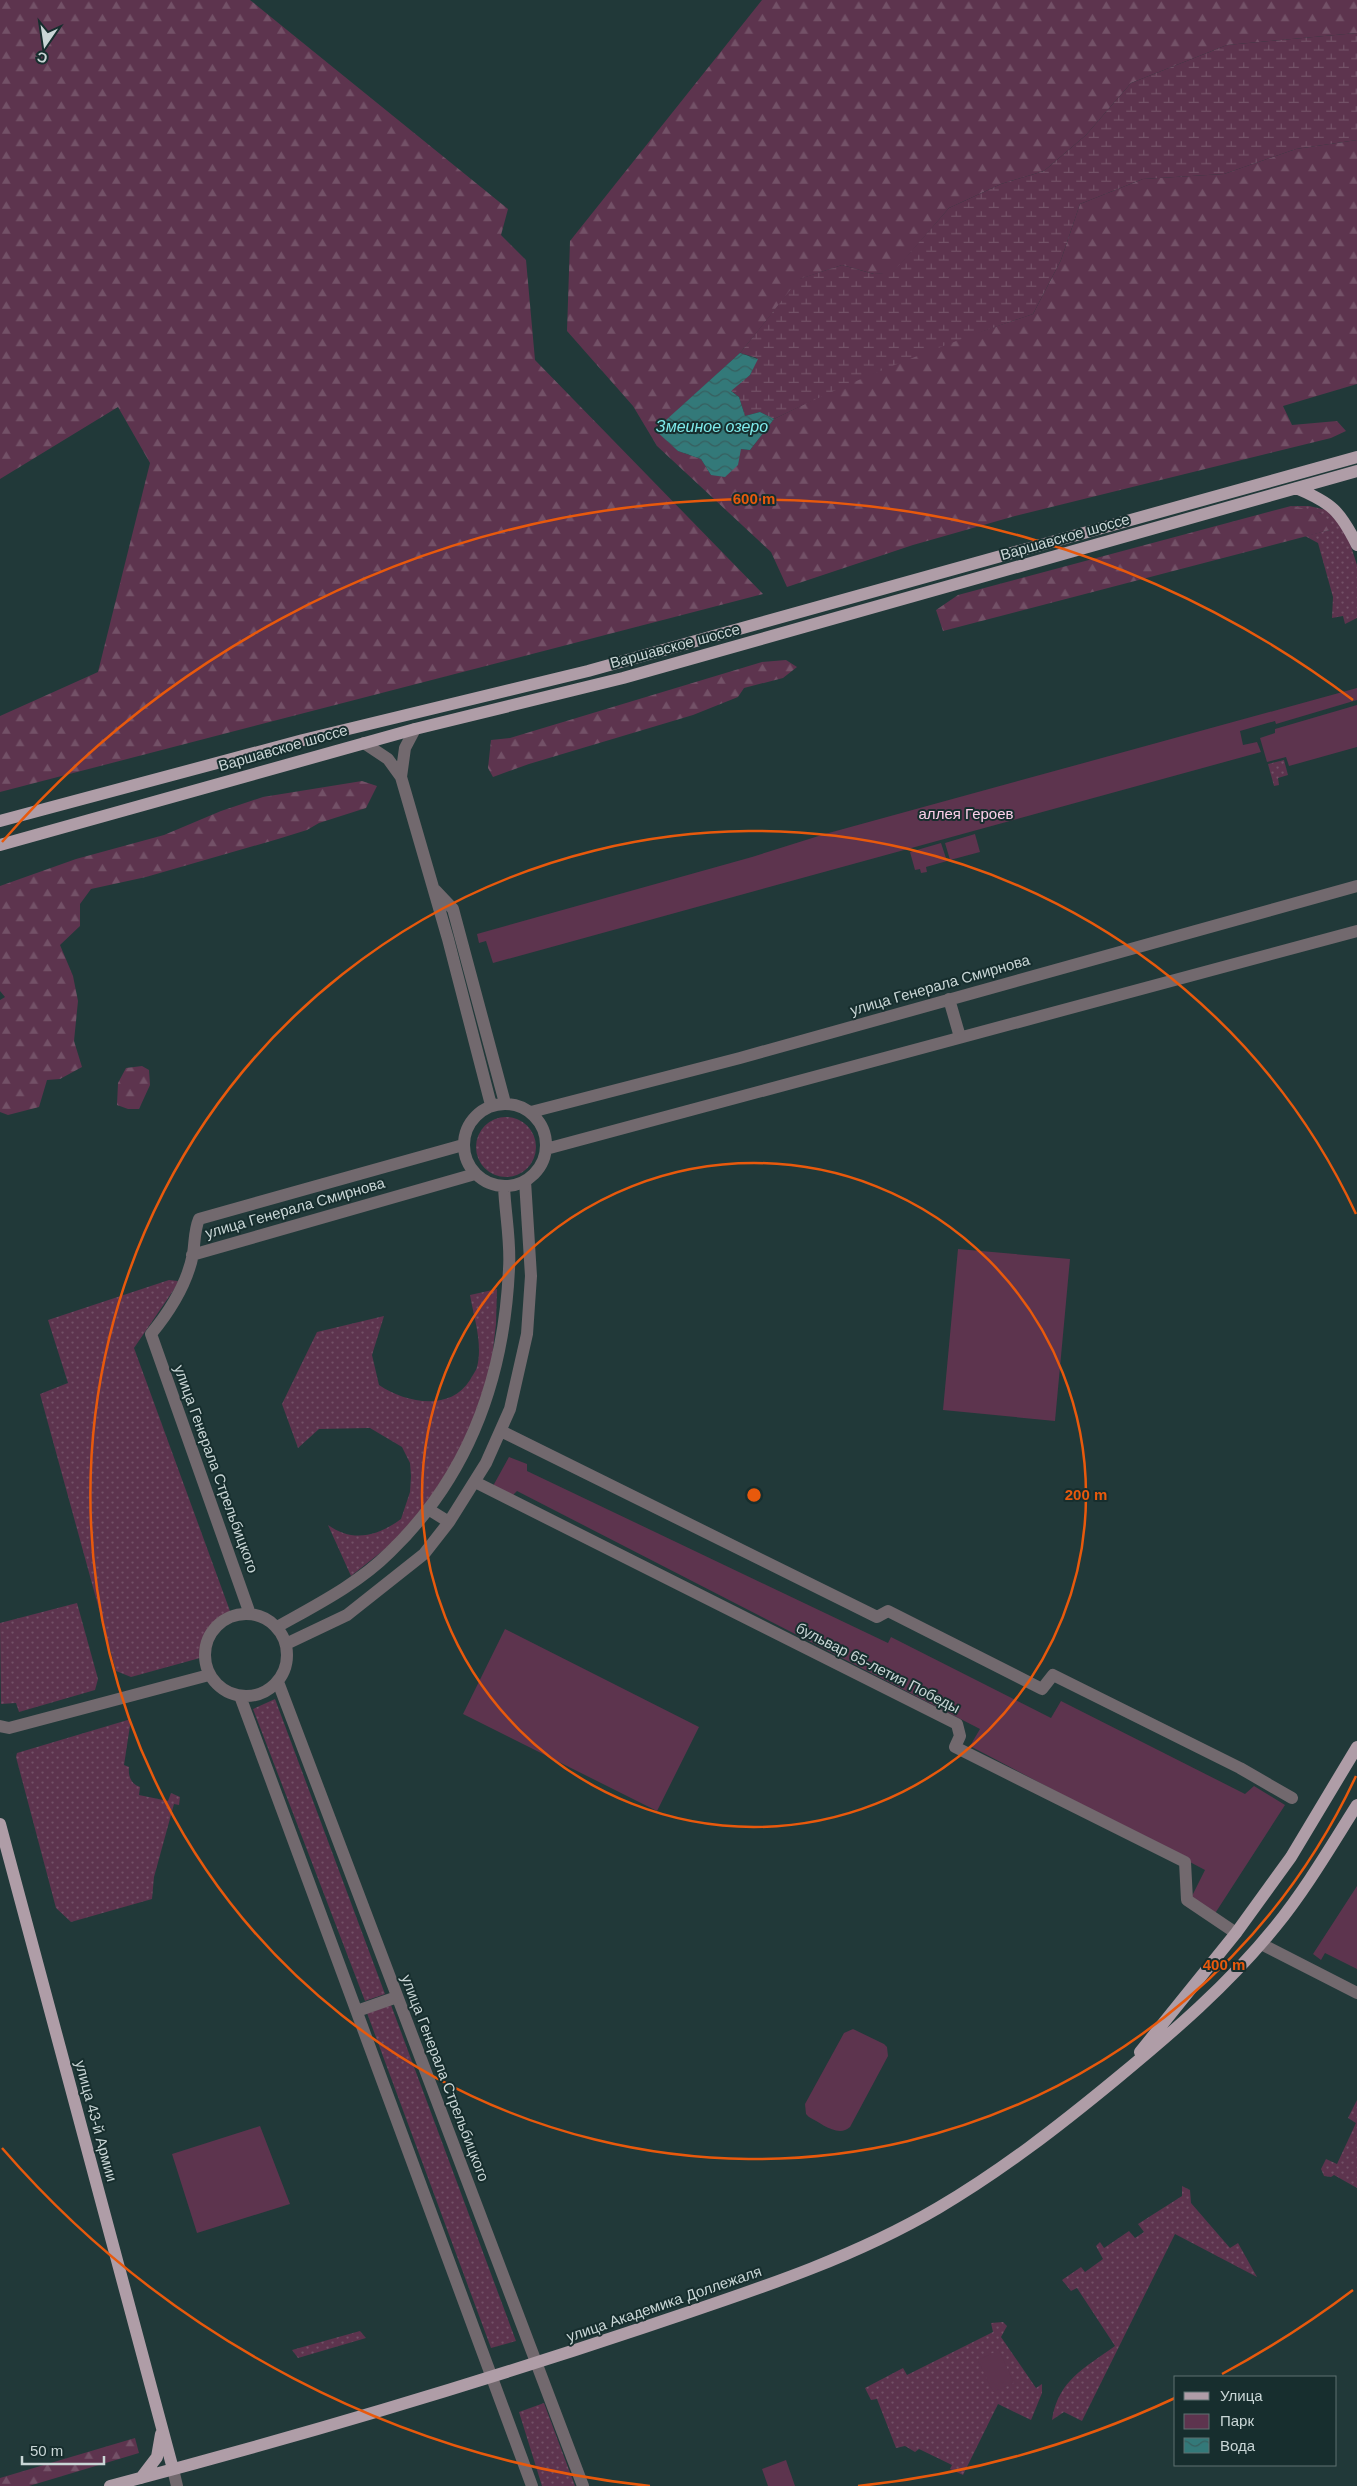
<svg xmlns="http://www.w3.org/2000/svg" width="1357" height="2486" viewBox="0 0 1357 2486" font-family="Helvetica,sans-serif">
  <defs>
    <pattern id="grass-dots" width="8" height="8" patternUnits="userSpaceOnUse" patternTransform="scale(1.25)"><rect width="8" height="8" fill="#5d344e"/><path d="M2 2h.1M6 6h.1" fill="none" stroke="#735167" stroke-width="1.8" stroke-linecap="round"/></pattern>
    <pattern id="forest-firs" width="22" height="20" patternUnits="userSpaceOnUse" patternTransform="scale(1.25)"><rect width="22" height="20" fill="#5d344e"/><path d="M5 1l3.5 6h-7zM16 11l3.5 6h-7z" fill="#735167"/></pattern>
    <pattern id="wetland-marsh" width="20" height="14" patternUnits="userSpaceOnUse" patternTransform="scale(1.25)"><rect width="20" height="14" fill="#5d344e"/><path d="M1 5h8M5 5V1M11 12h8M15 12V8" fill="none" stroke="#735167"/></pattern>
    <pattern id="water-waves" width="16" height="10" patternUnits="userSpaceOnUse" patternTransform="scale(1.25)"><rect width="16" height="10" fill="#337979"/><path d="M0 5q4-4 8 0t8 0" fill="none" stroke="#375f5f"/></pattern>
  </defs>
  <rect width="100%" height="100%" fill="#213939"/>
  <!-- grass -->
  <path fill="url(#grass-dots)" d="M1291 506H1309L1327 510 1346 531 1357 565V618L1345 624 1343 616 1332 618 1333 597 1318 543 1305 536 1330 530 1320 513Z
    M1284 760 1288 775 1278 778 1279 785 1274 786 1268 764Z
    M476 1147a30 30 0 1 1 60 0a30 30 0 1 1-60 0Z
    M169 1280 178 1281 177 1285 134 1348 230 1611C211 1623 200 1632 200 1658L131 1677 116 1671 40 1394 68 1383 48 1320Z
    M497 1289 496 1324 489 1384 458 1455 423 1509 394 1542 351 1576 328 1525C353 1543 378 1536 401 1519L410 1492 411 1476 410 1463 402 1447 370 1428 319 1429 298 1448 282 1404 317 1332 384 1316 372 1355 379 1385C406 1403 450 1412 470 1380 472 1376 476 1371 477 1367 483 1344 474 1318 470 1295Z
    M77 1603 98 1679 95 1690 19 1712 16 1703 1 1704 0 1623Z
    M275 1699 385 1994 365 2001 253 1709Z
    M131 1719 124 1765 129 1767C128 1776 131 1784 140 1787L139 1795 168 1801 171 1793 180 1797 179 1805 174 1804 154 1877 152 1899 71 1922 56 1908 16 1757 17 1753Z
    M391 2005 516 2341 491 2348 367 2013Z
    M1357 2100V2188L1334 2175 1331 2177 1324 2176 1321 2169 1326 2159 1337 2164 1356 2123 1348 2118Z
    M1182 2186 1190 2190 1191 2203 1230 2248 1238 2243 1257 2277 1175 2234 1082 2421 1064 2412 1052 2420C1058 2380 1085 2368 1115 2346L1077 2288 1071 2291 1062 2280 1081 2267 1085 2272 1103 2259 1096 2246 1100 2242 1104 2248 1129 2231 1135 2238 1144 2232 1138 2224 1182 2196Z
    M1003 2322 1007 2326 1001 2337 1036 2388 1042 2384V2393L1031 2420 998 2404 963 2475 950 2469 952 2465 919 2449 915 2452 905 2446 896 2448 877 2399 871 2400 865 2388 903 2368 907 2375 993 2332 991 2323Z
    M360 2331 366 2338 298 2358 292 2350Z
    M544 2403 575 2486H542L519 2412Z"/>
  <!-- forest -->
  <path fill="url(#forest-firs)" d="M0 0H250L508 209 501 235 526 260 535 360 763 594 0 792V716L98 672 150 463 118 407 0 479Z
    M762 0H1357V33L1227 45 1131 83 1086 135 1044 171 1001 184 949 208 893 273 874 274 842 265 800 279 740 353 656 430 678 451 701 459 711 475 741 449 750 450 774 419 837 388 947 343 1033 314 1061 260 1080 204 1143 179 1224 174 1296 149 1357 140V384L1283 406 1292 425 1337 421 1346 431 1331 438 1015 516 913 545 787 587 771 552 657 446 633 406 567 331 570 241Z
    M1291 506 1317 511 1328 520 1330 530 943 631 936 610 958 595Z
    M786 660 797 667 783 678 744 688 738 697 693 715 529 764 493 777 488 768 491 740 510 738 762 662Z
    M362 781 377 786 366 808 319 823 307 830 278 839 146 877 91 889 80 904V926L60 945 73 976 78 1001 74 1041 82 1067 60 1079 47 1080 39 1107 8 1115 0 1112V1000L5 997 0 991V886L76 859 164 835 221 811 263 797Z
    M142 1066 149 1070 150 1085 139 1109H128L117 1105 118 1083 126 1068Z
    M135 2438 139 2453 29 2486H0V2478Z"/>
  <!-- wetland -->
  <path fill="url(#wetland-marsh)" d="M1357 33V140L1296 149 1224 174 1143 179 1080 204 1061 260 1033 314C944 344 858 378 774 419L760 412 745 416 739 397 730 390 750 375 757 358 740 353 799 279 842 265 874 274 893 272 949 208 1001 184 1044 171 1086 135 1131 83 1227 45Z"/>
  <!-- park -->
  <path fill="#5d344e" d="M1357 688V700L1276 724 1275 721 1240 731 1243 745 1257 742 1261 752 493 963 486 941 479 943 477 934 752 857 825 834Z
    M1357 705V747L1289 766 1286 757 1267 762 1260 738 1275 733V729Z
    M975 834 980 852 950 860 945 843Z
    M941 843 947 861 926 867 927 872 921 873 920 869 915 870 910 852Z
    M958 1249 1070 1259 1055 1421 943 1410Z
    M509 1457 527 1464V1471L888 1643 891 1637 1051 1718 1061 1701 1245 1794 1254 1786 1285 1805 1214 1915 1189 1902 1205 1870 970 1746 980 1729 517 1491 513 1495 493 1486Z
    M505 1629 699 1727 657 1811 463 1714Z
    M1357 1886V1969L1325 1953 1321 1960 1313 1954Z
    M853 2029 884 2044 887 2047 888 2056 850 2127C838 2138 821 2123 809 2117L806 2114 805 2104 844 2033Z
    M260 2126 290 2204 197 2233 172 2154Z
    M999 2350 1014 2383 993 2392 978 2360Z
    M786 2460 795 2486H768L762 2469Z"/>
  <!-- water -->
  <path fill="url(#water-waves)" d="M740 353 758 359 750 375 731 391 739 397 745 416 760 412 774 419 750 450 741 449 738 465 725 477 711 475 701 459 678 451 655 430Z"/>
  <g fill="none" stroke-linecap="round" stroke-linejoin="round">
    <!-- minor -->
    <path stroke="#72696e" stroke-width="12" d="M364 743 388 759 401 777 448 939 491 1105
      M401 777 405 748 415 729
      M435 890 453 909 505 1103
      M949 999 960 1037
      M464 1145a41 41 0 1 1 82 0a41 41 0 1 1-82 0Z
      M531 1112 740 1058 1357 886
      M546 1149 1357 931
      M192 1255 475 1174
      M501 1431 877 1617 888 1611 1042 1689 1053 1675 1240 1768 1292 1798
      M475 1482 957 1724 960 1736 955 1747 1185 1862 1187 1900 1236 1933
      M428 1509 449 1522
      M205 1655a41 41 0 1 1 82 0a41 41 0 1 1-82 0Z
      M250 1614 151 1334C170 1311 187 1285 193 1254 195 1242 194 1231 199 1219L463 1145
      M277 1627C316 1605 358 1584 390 1552 470 1475 504 1378 509 1269 511 1242 505 1213 504 1186
      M286 1644 347 1615 424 1554 449 1522 486 1463 510 1409 527 1334 531 1276 525 1181
      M278 1682 583 2486
      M240 1696 532 2486
      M0 1726 9 1728 209 1675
      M1261 1944 1357 1993
      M357 2011 397 1997
      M173 2469 177 2486"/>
    <!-- major -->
    <path stroke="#af9da7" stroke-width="12" d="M1296 488C1332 503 1340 511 1357 545
      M0 821 303 740 588 671 1357 457
      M0 845 415 729 623 678 1357 471
      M0 1824 173 2469
      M1140 2052 1236 1933 1291 1857 1357 1747
      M141 2478 157 2457 161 2434
      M110 2486C290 2439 469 2386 645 2327 745 2293 846 2262 938 2208 1001 2171 1059 2126 1116 2079 1173 2032 1228 1985 1275 1927 1306 1889 1331 1846 1357 1805"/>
  </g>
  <!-- distance rings -->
  <g fill="none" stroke="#e8590c" stroke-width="2.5">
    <circle cx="754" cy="1495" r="332"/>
    <path d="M1356 1776A664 664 0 1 1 1356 1214"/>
    <path d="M1353 2290A996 996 0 0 1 1222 2374M1175 2398A996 996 0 0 1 858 2486M650 2486A996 996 0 0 1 2 2148M2 842A996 996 0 0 1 1353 700"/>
  </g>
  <g text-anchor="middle" stroke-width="4" stroke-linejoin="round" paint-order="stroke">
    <!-- street labels -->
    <g font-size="15" fill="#c9d6d6" stroke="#172e2e">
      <text transform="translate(1065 537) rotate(-16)" y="5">Варшавское шоссе</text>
      <text transform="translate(675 646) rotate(-15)" y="5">Варшавское шоссе</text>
      <text transform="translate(283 748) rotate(-16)" y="5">Варшавское шоссе</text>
      <text transform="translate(940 985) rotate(-16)" y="5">улица Генерала Смирнова</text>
      <text transform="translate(295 1208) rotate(-16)" y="5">улица Генерала Смирнова</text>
      <text transform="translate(216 1469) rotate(70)" y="5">улица Генерала Стрельбицкого</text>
      <text transform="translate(878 1668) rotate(27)" y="5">бульвар 65-летия Победы</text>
      <text transform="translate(445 2078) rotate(69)" y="5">улица Генерала Стрельбицкого</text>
      <text transform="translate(96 2121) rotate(75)" y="5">улица 43-й Армии</text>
      <text transform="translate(664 2304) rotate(-19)" y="5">улица Академика Доллежаля</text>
    </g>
    <!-- park labels -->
    <g font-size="15" fill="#fbcfe9" stroke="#172e2e">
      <text x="966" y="819">аллея Героев</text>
    </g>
    <!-- water labels -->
    <g font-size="16" font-style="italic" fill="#7febeb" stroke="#172e2e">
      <text x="712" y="432">Змеиное озеро</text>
    </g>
  </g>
  <circle cx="754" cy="1495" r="8" fill="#e8590c" stroke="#172e2e" stroke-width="2.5"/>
  <g font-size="15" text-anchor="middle" font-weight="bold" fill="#e8590c" stroke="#172e2e" stroke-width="4" stroke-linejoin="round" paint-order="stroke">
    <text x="754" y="504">600 m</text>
    <text x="1086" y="1500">200 m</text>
    <text x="1224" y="1970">400 m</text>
  </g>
  <!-- legend -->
  <rect x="1174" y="2376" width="162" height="90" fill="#172e2e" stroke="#5e7171"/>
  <rect x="1184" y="2392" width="25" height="8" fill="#af9da7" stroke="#5e7171"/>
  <text x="1220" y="2401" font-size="15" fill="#c9d6d6">Улица</text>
  <rect x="1184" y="2414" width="25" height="15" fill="#5d344e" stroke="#5e7171"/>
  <text x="1220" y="2426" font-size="15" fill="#c9d6d6">Парк</text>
  <rect x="1184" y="2438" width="25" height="15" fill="url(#water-waves)" stroke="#5e7171"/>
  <text x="1220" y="2451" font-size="15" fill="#c9d6d6">Вода</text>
  <!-- north arrow -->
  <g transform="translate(45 45) rotate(193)" stroke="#172e2e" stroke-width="4" paint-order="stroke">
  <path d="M0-4L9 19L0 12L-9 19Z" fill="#c9d6d6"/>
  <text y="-8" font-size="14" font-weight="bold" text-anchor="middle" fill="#c9d6d6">С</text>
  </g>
  <!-- scale -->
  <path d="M22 2456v8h82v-8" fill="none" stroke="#c9d6d6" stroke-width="2.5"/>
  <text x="30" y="2456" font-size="15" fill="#c9d6d6" stroke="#172e2e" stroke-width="4" paint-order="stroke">50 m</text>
</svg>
